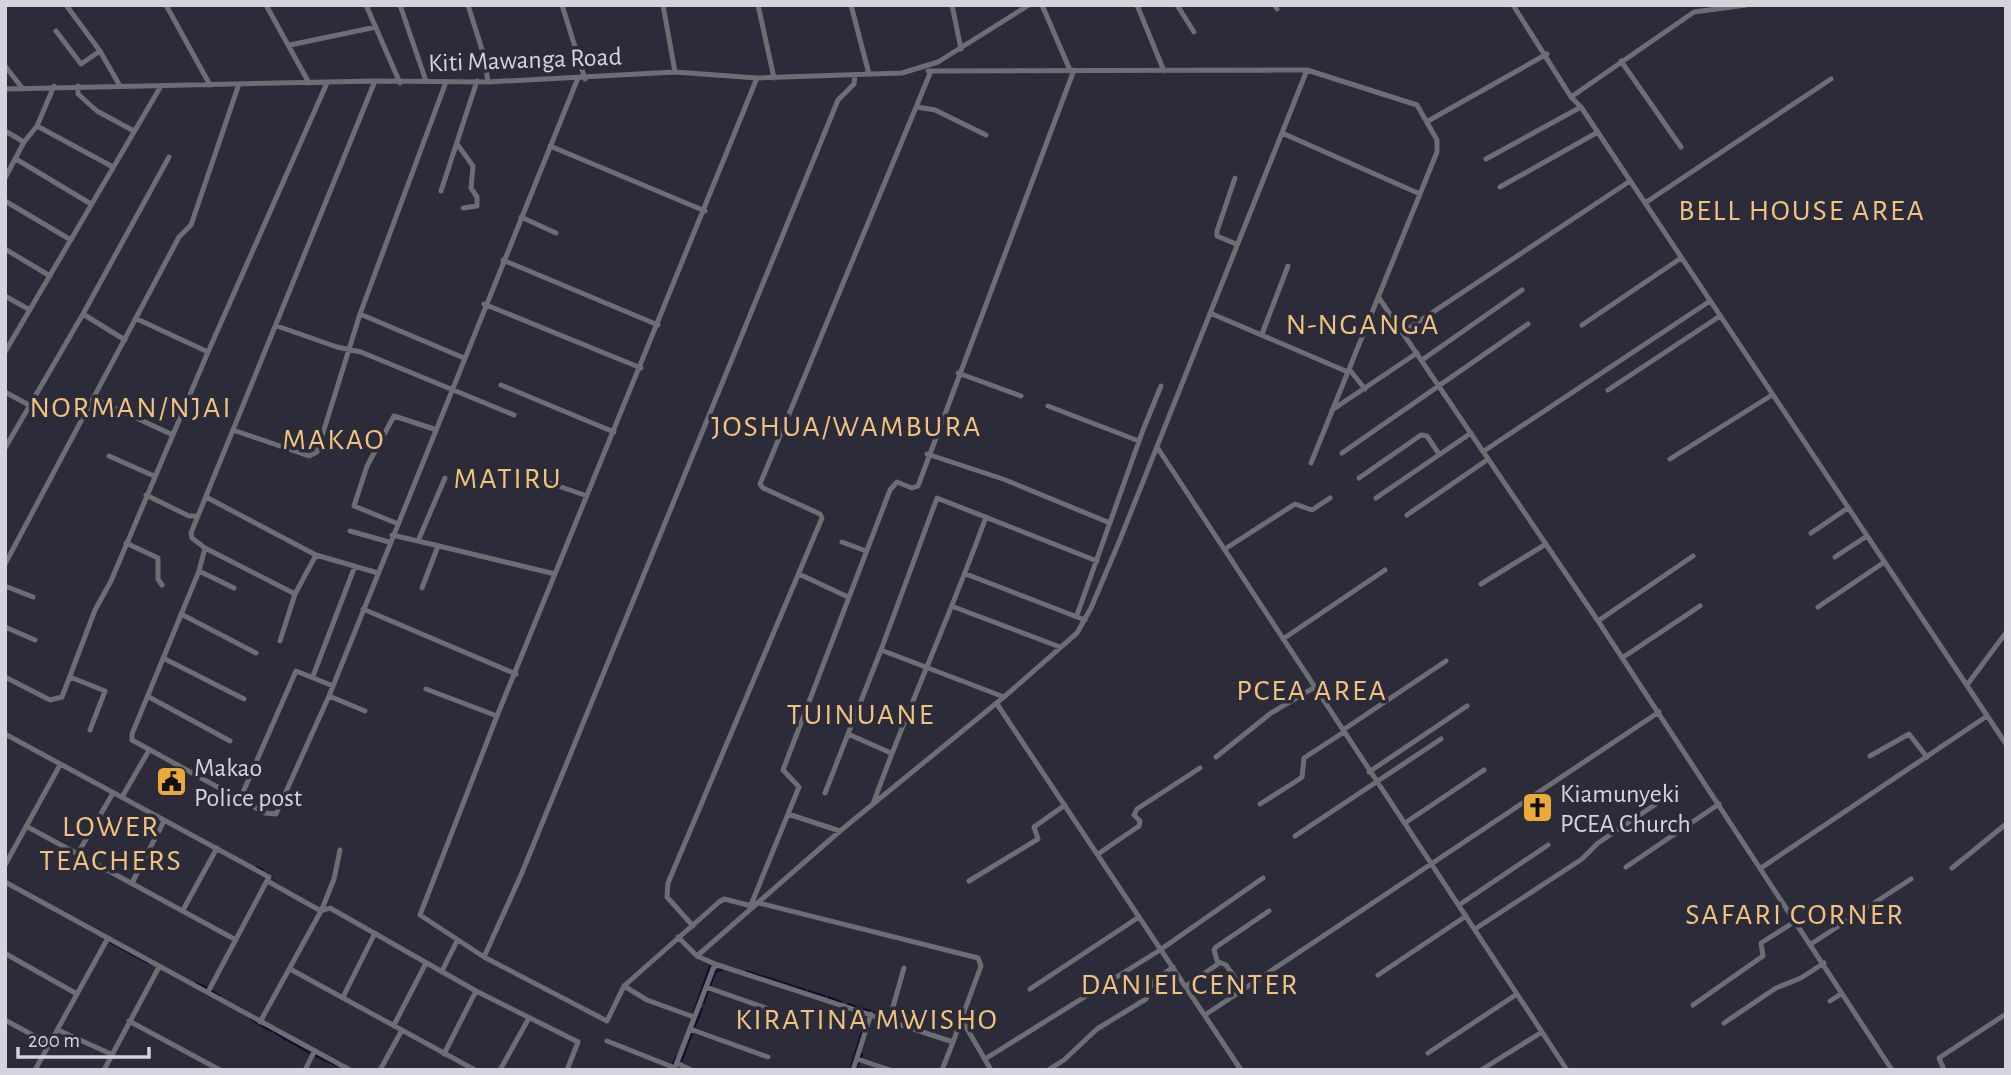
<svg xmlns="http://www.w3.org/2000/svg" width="2011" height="1075" viewBox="0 0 2011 1075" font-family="'Alegreya Sans',sans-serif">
  <rect width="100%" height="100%" fill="#2b2b39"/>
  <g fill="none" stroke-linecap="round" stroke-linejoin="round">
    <!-- stream -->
    <path stroke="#120834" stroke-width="2" d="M256 867 263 870
      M266 872 272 878
      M110 942 148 963
      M746 971 805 990
      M196 983 207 988
      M710 986 716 971 722 970
      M212 991 220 996
      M808 991 825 996
      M828 997 841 1002
      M704 1003 708 991
      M848 1004 876 1013
      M694 1011 710 966
      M251 1019 260 1025
      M262 1026 272 1031
      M695 1026 702 1009
      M274 1032 282 1037
      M283 1038 287 1040
      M289 1041 310 1053
      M316 1056 338 1066
      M681 1062 692 1033
      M673 1064 676 1057
      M850 1070 866 1019
      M856 1070 862 1054"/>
    <!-- minor -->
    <path stroke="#6d6d74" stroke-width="5" d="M66 5 100 51 120 86
      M166 5 210 85
      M266 5 309 83
      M366 5 400 83
      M400 5 426 81
      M468 5 484 56 488 82
      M562 5 585 79
      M663 5 675 72
      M758 5 774 78
      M851 5 869 74
      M952 5 961 49
      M1042 5 1070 70
      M1137 5 1164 71
      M1177 5 1194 32
      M1275 5 1277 9
      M1513 5 1571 97 1581 107 2006 744
      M56 31 81 64 100 51
      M290 45 376 27
      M1621 61 1681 147
      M5 66 23 89
      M928 71 1307 70 1417 105 1437 140V152L1311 463
      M54 86 37 126 113 167
      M78 86V94L97 111 134 131
      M5 89 375 81 488 82 675 72 757 78 902 73 938 62 1029 5
      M1571 97 1694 12 1746 5
      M917 107 935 110 986 135
      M1428 121 1547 54
      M5 131 24 142
      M1282 133 1420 194
      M457 144 473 166 471 188 477 197V206L463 208
      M550 146 705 211
      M16 159 91 204
      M1486 159 1581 107
      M5 178 24 142 37 126
      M1235 178 1217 231V236L1236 244
      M1500 187 1598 132
      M441 191 477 81
      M5 201 71 240
      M1645 203 1831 79
      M521 217 556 233
      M5 249 50 276
      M503 260 658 325
      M5 296 30 310
      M1379 298 1598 621 1892 1070
      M484 304 641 368
      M1210 313 1348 372
      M83 314 169 157
      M360 314 464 358
      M137 319 208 352
      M1582 325 1681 258
      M277 326 337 347 361 352 514 415
      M1403 332 1630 181
      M1262 334 1288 266
      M5 352 161 86
      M1422 360 1522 290
      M1349 369 1365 389
      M958 373 1021 396
      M501 385 614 432
      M1608 390 1720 316
      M5 392 29 405
      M93 398 173 435
      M1048 406 1139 441
      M1332 410 1417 353
      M233 430 309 456 317 452 360 314 446 82
      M1157 447 1567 1070
      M5 448 83 314 125 340
      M1484 451 1710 301
      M1342 453 1528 324
      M927 454 1003 479 1110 523
      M109 456 154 476
      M1670 459 1772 395
      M1359 478 1421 435 1427 436 1439 454
      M544 481 587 496
      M146 495 189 516H196
      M206 497 316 555 378 573
      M1376 498 1471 433
      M1407 515 1487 460
      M396 523 354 506 367 466 394 416 434 429
      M350 531 389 542
      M1811 533 1848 508
      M392 535 418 541 445 478
      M418 541 555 574
      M842 542 866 551
      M126 543 158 558V579L162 585
      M205 548 199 571 132 734V740L265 813 276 814 329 696 578 78
      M1225 549 1295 504 1312 510 1330 498
      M1835 557 1867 536
      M5 564 179 237 191 225 239 84
      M199 571 234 588
      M799 574 848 597
      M966 574 1085 620
      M1481 584 1546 544
      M5 586 33 597
      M422 588 438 546
      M295 594 205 548 192 538 191 533 375 81
      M954 607 1060 647
      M1818 607 1883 563
      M363 609 516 674
      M181 614 256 653
      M1077 615 1143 430 1161 386
      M1598 621 1693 556
      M5 627 35 640
      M1283 639 1385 570
      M280 641 295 594 316 555
      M881 650 937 498 1097 561
      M163 658 244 699
      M1622 658 1700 606
      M313 676 355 566
      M5 677 50 700 62 697 95 610 111 581 208 352 327 83
      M70 677 105 691 90 730
      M1967 685 2005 634
      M426 689 497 716
      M329 696 365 711
      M149 697 230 741
      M997 704 1241 1070
      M1343 730 1446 661
      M5 734 269 877 208 992
      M891 753 848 734 881 650 1004 697
      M1870 756 1909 734 1927 757
      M1216 757 1271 713 1315 687
      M1369 772 1467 706
      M825 793 848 734
      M122 797 148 752
      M240 799 296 671 333 686
      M873 804C908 707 951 614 986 517
      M1260 804 1298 780 1302 777 1304 758 1344 732
      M788 814 840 831
      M1405 823 1484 770
      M26 826 236 940
      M1295 836 1441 739
      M78 853 113 793
      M1098 854 1139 826 1140 821 1134 815 1137 809 1200 768
      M5 865 60 765
      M1626 867 1719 804
      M1761 868 1987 716
      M1952 868 2006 824
      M133 881 164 821
      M969 881 1038 839 1034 827 1065 805
      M5 882 350 1070
      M269 882 321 911 330 908 476 991 578 1042 567 1070
      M751 905 799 787 783 770 890 490 897 482 912 488 918 486 1074 70
      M1459 905 1548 845
      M752 906 724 899 719 902 624 986 607 1021 484 957 420 915 497 716 757 78
      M322 909 334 879 340 850
      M183 910 217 848
      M693 926 667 897 668 883 822 518 820 514 763 488 760 484 931 71
      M1475 929 1582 859 1598 843 1656 804
      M678 937 697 956 715 964 953 1042 981 966 978 958 759 903
      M1811 944 1911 879
      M6 954 77 994
      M697 956 840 831 1004 697 1077 633 1091 608 1119 542 1307 70
      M484 957 521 875 838 100 854 84 855 75
      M1219 962 1226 965 1243 989
      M290 969 475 1070
      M442 971 457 941
      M1378 975 1466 916
      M624 986 647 1000 694 1017
      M1186 986 1218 964 1214 950 1216 947 1269 911
      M706 987 777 1012
      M1030 989 1139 917
      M343 997 375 933
      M1830 1001 1841 994
      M1693 1005 1763 956 1761 943 1796 921
      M1205 1015 1659 712
      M5 1020 49 1044
      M962 1020 991 1070
      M129 1021 220 1070
      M889 1021 904 968
      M260 1022 321 911
      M1724 1023 1776 988 1801 978 1824 963
      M394 1025 426 963
      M690 1029 768 1057
      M58 1030 111 1054
      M607 1041 675 1068
      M1428 1053 1517 994
      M444 1054 476 991
      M857 1059 890 1070
      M985 1059 1160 950 1263 878
      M677 1063 691 1070
      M35 1070 108 938
      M104 1070 159 967
      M305 1070 314 1052
      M380 1070 402 1030
      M500 1070 529 1018
      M674 1070 715 964
      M853 1070 871 1014
      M942 1070 953 1042
      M1048 1070 1064 1060 1097 1029 1146 999 1152 982 1173 967
      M1481 1070 1542 1032
      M1944 1070 1939 1058 2006 1014"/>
  </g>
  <!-- icons -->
  <defs>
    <symbol id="civic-square" viewBox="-11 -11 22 22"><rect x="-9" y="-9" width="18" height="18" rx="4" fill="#eba93a" stroke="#2b2b39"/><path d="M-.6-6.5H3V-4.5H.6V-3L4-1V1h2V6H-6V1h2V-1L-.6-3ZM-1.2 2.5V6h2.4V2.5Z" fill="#111"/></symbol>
    <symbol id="church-square" viewBox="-11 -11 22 22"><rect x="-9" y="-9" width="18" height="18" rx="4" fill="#eba93a" stroke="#2b2b39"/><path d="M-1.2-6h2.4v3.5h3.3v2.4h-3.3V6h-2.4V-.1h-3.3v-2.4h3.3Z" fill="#111"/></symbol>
  </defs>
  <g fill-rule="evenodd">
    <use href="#civic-square" x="154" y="764" width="35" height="35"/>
    <use href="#church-square" x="1520" y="790" width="35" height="35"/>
  </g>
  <g text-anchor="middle" stroke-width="7" stroke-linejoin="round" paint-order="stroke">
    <!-- street labels -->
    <g font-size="26" fill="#d4d4dd" stroke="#2b2b39">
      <text transform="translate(525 59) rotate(-2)" y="9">Kiti Mawanga Road</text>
    </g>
    <!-- poi labels -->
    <g font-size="26" fill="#d4d4dd" stroke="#2b2b39" text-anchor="start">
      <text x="194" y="776">Makao<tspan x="194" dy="30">Police post</tspan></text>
      <text x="1560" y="802">Kiamunyeki<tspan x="1560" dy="30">PCEA Church</tspan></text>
    </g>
    <!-- quarter labels -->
    <g font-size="30" letter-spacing="2" fill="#f0c27e" stroke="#2b2b39">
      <text x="1802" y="220">BELL HOUSE AREA</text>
      <text x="1363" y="334">N-NGANGA</text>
      <text x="131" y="417">NORMAN/NJAI</text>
      <text x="847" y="436">JOSHUA/WAMBURA</text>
      <text x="334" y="449">MAKAO</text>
      <text x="508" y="488">MATIRU</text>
      <text x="1312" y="700">PCEA AREA</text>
      <text x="861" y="724">TUINUANE</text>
      <text x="111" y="836">LOWER<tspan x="111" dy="34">TEACHERS</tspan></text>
      <text x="1795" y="924">SAFARI CORNER</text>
      <text x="1190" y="994">DANIEL CENTER</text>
      <text x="867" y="1029">KIRATINA MWISHO</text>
    </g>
  </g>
  <!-- border -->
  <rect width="2011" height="1075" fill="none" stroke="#d4d4dd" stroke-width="14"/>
  <!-- scale -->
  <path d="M18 1047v10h131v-10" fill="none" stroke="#d4d4dd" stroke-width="3.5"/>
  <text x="28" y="1047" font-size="21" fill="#d4d4dd" stroke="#2b2b39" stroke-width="5" paint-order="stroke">200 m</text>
</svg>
